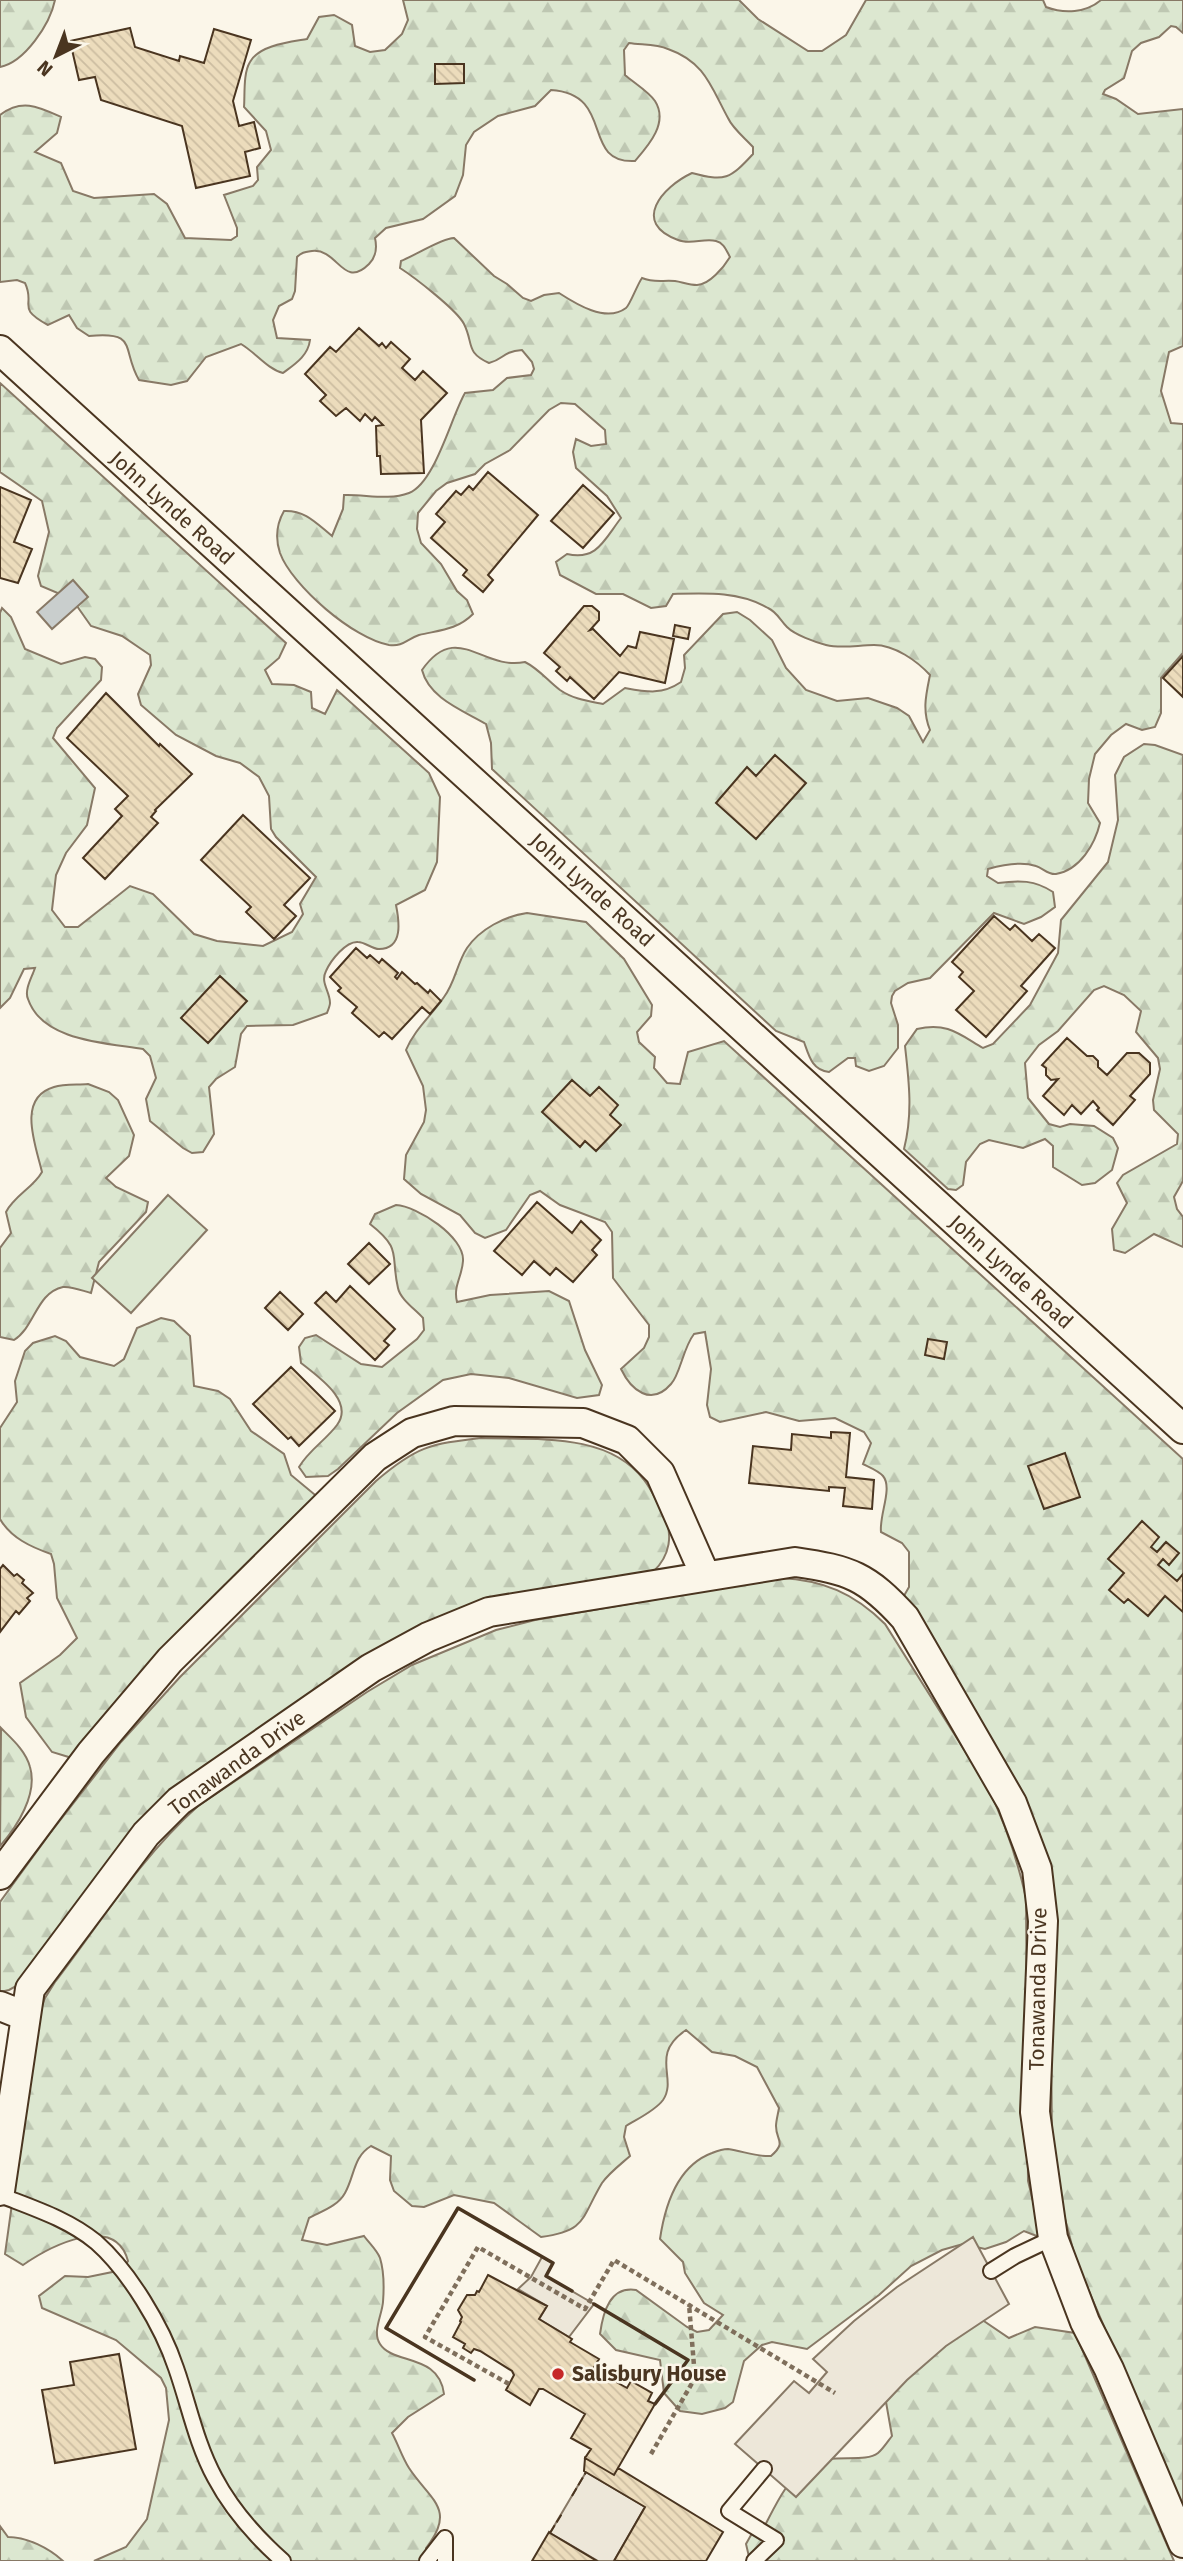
<svg xmlns="http://www.w3.org/2000/svg" width="1183" height="2561" viewBox="0 0 1183 2561" font-family="'Fira Sans',sans-serif">
  <defs>
    <pattern id="forest-firs" width="22" height="20" patternUnits="userSpaceOnUse" patternTransform="scale(1.75)"><rect width="22" height="20" fill="#dce7d0"/><path d="M5 1l3.5 6h-7zM16 11l3.5 6h-7z" fill="#bec7b2"/></pattern>
    <pattern id="building-back-hatch" width="6" height="6" patternUnits="userSpaceOnUse" patternTransform="scale(1.75)"><rect width="6" height="6" fill="#ecdcbc"/><path d="M-1 5l2 2M0 0l6 6M5-1l2 2" fill="none" stroke="#ccbda1"/></pattern>
  </defs>
  <rect width="100%" height="100%" fill="#fbf6e9"/>
  <!-- forest -->
  <path fill="url(#forest-firs)" stroke="#887966" stroke-width="2" d="M0 0H55C50 24 25 62 0 67Z
    M403 0H739L758 19 808 51H822L846 35 866 0H1043L1046 7C1064 14 1086 13 1101 0H1183V33L1176 27 1171 26 1159 37 1141 43 1132 51 1124 78 1105 90 1103 94 1116 99 1138 114 1183 109V346L1169 352 1161 391 1171 423 1183 424V653L1161 678V713L1155 727 1142 730 1126 724 1111 735 1095 754 1089 779 1088 803 1100 823C1095 844 1080 870 1056 874 1048 875 1043 868 1036 866 1021 861 1002 865 988 869L987 876 998 883C1019 880 1035 880 1053 892L1055 907 1041 917 1024 924 994 913 930 978 908 983 895 991 892 996 891 1003 898 1025V1048L884 1066 869 1071 856 1066 855 1058H848L829 1072C812 1070 809 1056 804 1042L776 1031 492 769 491 743 486 724C462 710 429 698 422 670 457 620 482 671 525 662 539 669 548 681 560 690 573 699 588 701 603 704L625 688C647 692 662 695 681 682L685 668 684 655 723 614 737 612 750 620 772 640 786 668 806 690 837 701 868 698 897 708 909 716 923 742 930 730C922 710 926 695 930 675 917 661 895 645 874 645 858 645 842 649 826 645 815 642 795 635 787 627 780 620 777 612 768 608 739 591 705 593 673 594L666 606 651 608 623 594H596L560 575 556 562 567 554C597 561 604 540 621 518L607 496 576 468 573 452 576 439 591 446 606 444 605 430 575 404 561 403 549 410 510 450 485 464 475 474 447 483 436 491 418 513 417 529 421 543 441 564 457 591 467 600 473 614C457 630 440 630 419 635 407 639 403 647 389 645 354 639 292 586 280 553 275 538 276 525 284 511 305 510 316 523 332 536L343 509 344 495C365 494 388 501 409 493 435 483 451 417 465 393L493 390 507 378 531 375 534 369 532 362 522 350C501 352 505 359 489 363 465 352 474 344 464 324 457 310 414 277 400 268L401 261C414 256 444 237 454 238L494 276 507 284 523 298 531 301 544 295 559 293C576 304 606 323 626 308 630 305 637 285 642 278 654 283 662 280 675 281 682 282 689 285 697 285 709 285 724 267 730 257 726 250 724 243 716 241 704 238 690 245 678 240 631 223 662 187 692 173 725 182 730 179 753 154V147C745 138 733 129 728 118 711 87 705 62 668 49 656 44 641 45 629 43L624 50 625 75C634 83 648 91 655 101 669 123 648 146 635 161 580 164 616 94 551 90L535 106 498 116 474 132 466 145 463 175 455 196 423 219 386 228 375 238C377 247 376 257 369 264 343 290 338 248 312 251 305 252 302 252 297 257L295 291 292 299 279 306 273 320 277 338 310 340C308 356 295 364 283 373 267 369 255 352 241 344L206 357 187 381 171 385 139 380C121 349 139 331 89 336L77 328 69 315 48 325C15 307 36 306 25 283L17 280 0 282V115C22 98 39 107 61 117L57 133 35 152 61 163 73 191 94 198 154 194 167 204 185 238 231 240 237 236V228L224 195 253 186 258 180 257 167 271 150 266 131 244 107C245 95 243 73 250 62 259 45 290 42 307 39L319 17 334 15 352 25 355 46 370 52 385 50 402 34 408 20Z
    M0 383 286 643 279 658 265 670 272 684 294 685 311 692 312 708 325 714 337 690 429 773 440 797 437 862 425 890 396 905C399 920 404 949 379 949 372 949 365 942 358 942 346 941 331 960 326 971 320 983 330 991 330 1003 330 1006 328 1010 327 1013L293 1025 247 1026 241 1034 235 1067 216 1079 209 1087 214 1134 203 1152 192 1153 183 1148 150 1121 146 1099 156 1078 150 1056 143 1049C106 1043 42 1041 28 999 24 990 32 977 35 968L24 969 10 998 0 1008V613L2 608 11 617 25 649 61 664 85 657 95 659 102 667 101 680 57 728 53 738 95 788 87 825 66 853 56 875 52 910 65 927H78L130 886 153 894 194 934 217 941 263 946 292 932 303 914 300 904 316 877 276 837 271 829 269 796 259 777 240 763 216 756 176 735 141 705 138 694 151 665 150 655 122 636 91 626 72 599 41 586 38 576 49 532 42 501 0 472Z
    M1144 744 1155 745 1183 755V1181L1174 1197 1177 1209 1183 1217V1247L1154 1234 1125 1253 1114 1250 1112 1229 1127 1203 1117 1183 1123 1175 1177 1144 1178 1134 1154 1110 1153 1100 1160 1069 1158 1058 1136 1032 1141 1011 1124 995 1104 986 1094 990 1058 1031 1039 1045 1025 1063 1028 1098 1049 1124 1060 1127 1070 1124 1094 1126 1113 1138 1118 1148 1112 1170 1095 1183 1082 1185 1053 1167V1146L1045 1139 1023 1148 989 1140 980 1144 966 1162 963 1185 956 1190 948 1189 904 1149C913 1114 909 1081 905 1046L917 1029C947 1022 959 1034 983 1048L993 1044 1030 1005 1058 953 1061 920 1108 862 1118 820 1115 775 1124 757Z
    M527 913 586 922 624 959 652 1005 651 1016 637 1032 639 1042 655 1057 654 1068 667 1083 680 1084 688 1052 724 1041 1183 1459V2511L1076 2261 1056 2184 1052 2149 1050 1896 901 1601 909 1587V1552L902 1543 881 1532C879 1515 893 1488 883 1476 879 1471 869 1467 863 1464L871 1443 864 1432 835 1418 799 1421 766 1412 720 1422 710 1417 707 1405 711 1369 705 1332 694 1334C683 1348 680 1375 671 1384 651 1407 631 1390 621 1369L644 1348 649 1337V1325L613 1278 612 1232 605 1222 560 1205 540 1191 530 1195 506 1230 485 1238 475 1233 460 1215 421 1194 404 1179 406 1155 424 1122 426 1110 423 1086 406 1050C414 1030 432 1015 444 997 455 983 457 963 467 948 480 929 505 916 527 913Z
    M88 1084 109 1092 118 1100 134 1135 129 1156 106 1178 116 1187 148 1202 146 1212 99 1262 91 1293C83 1291 71 1286 63 1287 36 1293 35 1327 14 1340L0 1337V1248L11 1233 6 1212C15 1195 33 1188 42 1172 36 1146 16 1098 54 1087 64 1084 77 1085 88 1084Z
    M396 1205C417 1206 465 1237 463 1261 462 1277 453 1286 457 1302L490 1295 549 1291 569 1301 585 1350 602 1385 599 1395 577 1398 509 1378 471 1374 443 1380 397 1413 338 1469 328 1476 306 1477 299 1467C309 1450 326 1440 337 1425 355 1401 317 1376 301 1363L299 1347 305 1338 316 1335 361 1364 382 1367 417 1339 424 1330 423 1318C416 1310 400 1299 398 1288 390 1254 403 1250 370 1224L375 1214Z
    M161 1318 174 1321 190 1336 194 1386 218 1391 230 1399 251 1431 284 1454 291 1475 320 1499 72 1758 52 1752 26 1717 20 1683 60 1655 77 1638 57 1598 54 1564 51 1554C31 1547 11 1538 0 1519V1428L17 1402 15 1381 25 1351 33 1343 55 1336 66 1341 80 1357 114 1366 124 1359 137 1328Z
    M481 1438C535 1440 608 1432 644 1480 652 1490 657 1503 663 1513 674 1534 670 1556 653 1572L505 1601 215 1765 20 1984 9 1990 0 1992V1902L51 1832 121 1742 180 1677 376 1481C417 1446 430 1444 481 1438Z
    M780 1578C823 1580 854 1593 885 1624L987 1786C1005 1822 1017 1858 1026 1898L1028 2181 1042 2238 1024 2231 1006 2242 985 2249 963 2244 942 2250 911 2266 879 2295 807 2349 772 2342 762 2345 744 2361 733 2402 725 2408 702 2414 680 2411 664 2393 660 2360 616 2350 600 2334C603 2312 610 2286 636 2290L687 2327 697 2332 709 2330 723 2315 704 2303 685 2273 683 2262 660 2239C665 2205 677 2166 712 2153 717 2151 722 2149 728 2149 743 2151 756 2157 771 2156 787 2142 776 2141 776 2126 776 2121 778 2114 779 2108L757 2067 735 2056 712 2052 686 2030C649 2055 678 2078 663 2100 655 2111 637 2119 626 2126L624 2137 630 2156C621 2164 609 2173 602 2183 581 2218 587 2231 541 2237L494 2203 454 2195 424 2207 412 2206 394 2191 390 2180 391 2156 371 2146C353 2157 355 2175 345 2193 338 2206 322 2211 309 2218L302 2240 327 2245 364 2236C369 2243 377 2250 380 2258 384 2271 384 2289 383 2302 382 2315 372 2332 380 2344 393 2365 439 2353 444 2394L408 2417 392 2433C398 2444 402 2457 409 2468 430 2500 457 2509 426 2548L427 2561H94L126 2547 147 2519 169 2420 166 2388 161 2378 116 2340 42 2308 39 2296 65 2276 88 2277 122 2270 128 2261C115 2212 49 2247 23 2265L5 2254 38 2017 45 1998 55 1982C100 1923 142 1856 198 1806L367 1692 412 1665 496 1630 535 1620Z
    M1 1728C12 1739 26 1751 30 1767 38 1794 17 1827 0 1846Z
    M975 2315 1009 2338 1035 2327 1075 2333 1174 2561H750L746 2544 751 2535 762 2531C774 2509 786 2479 809 2465 831 2452 864 2464 878 2453 883 2449 888 2441 892 2436L886 2402 897 2370Z
    M0 2526 8 2537C27 2537 49 2548 63 2561H0Z"/>
  <!-- park -->
  <path fill="#dce7d0" stroke="#887966" stroke-width="2" d="M168 1195 207 1230 131 1313 92 1278Z"/>
  <!-- parking -->
  <path fill="#ede7d9" stroke="#887966" stroke-width="2" d="M973 2237 1009 2304 946 2346 907 2380 796 2497 735 2444 794 2381 809 2393 827 2372 813 2359 854 2321 897 2287Z
    M542 2257 553 2263 546 2276 594 2304 569 2337 539 2319 547 2306 518 2289 531 2277Z
    M586 2472 645 2507 614 2561H598L550 2533Z"/>
  <!-- water -->
  <path fill="#c9cecd" stroke="#887966" stroke-width="2" d="M73 580 88 597 52 629 37 612Z"/>
  <!-- building -->
  <path fill="url(#building-back-hatch)" stroke="#4a3520" stroke-width="2" d="M130 28 135 47 179 61 180 56 204 63 214 29 251 40 233 101 239 126 254 122 260 148 245 152 250 176 196 188 182 126 101 100 95 77 79 80 70 41Z
    M435 64H464V83L435 84Z
    M359 328 379 346 382 343 386 348 391 342 410 359 402 368 415 380 423 371 447 393 421 420 424 473 381 474 380 456H377L376 426 383 425 375 417 372 421 365 414 360 421 346 408 336 416 320 401 326 395 305 374 330 347 336 352Z
    M488 472 538 515 488 575 493 580 483 592 463 575 467 570 431 538 445 522 436 514 456 491 461 495 469 486 473 490Z
    M583 485 614 513 583 548 551 521Z
    M0 487 31 500 14 542 32 549 18 583 0 578Z
    M584 606H592L599 612V620L590 630 593 629 620 656 628 646 636 648 640 632 674 639 665 683 619 672 594 699 570 677 567 681 556 671 560 667 544 653Z
    M675 625 690 628 688 639 673 636Z
    M1183 656V697L1163 678Z
    M106 693 159 746 160 744 192 774 155 810 156 811 151 817 158 823 105 879 83 858 122 816 115 809 128 796 67 738Z
    M775 755 806 783 756 839 716 803 747 767 756 776Z
    M243 815 310 878 284 905 296 916 274 939 246 912 251 907 201 860Z
    M994 916 1010 930 1015 925 1032 941 1039 934 1055 948 1021 986 1027 991 986 1037 956 1010 974 991 959 977 963 972 952 962Z
    M356 948 367 958 370 955 379 963 382 959 398 973 395 977 397 979 402 972 415 984 417 983 428 993 430 990 441 1001 430 1014 422 1007 392 1039 384 1032 379 1037 352 1013 357 1007 338 991 341 988 330 977Z
    M220 976 247 1001 208 1043 181 1018Z
    M1067 1038 1087 1056H1093L1098 1061V1067L1107 1075 1127 1053H1139L1150 1063V1074L1130 1096 1135 1100 1113 1125 1097 1110 1099 1108 1093 1101 1081 1114 1072 1105 1064 1115 1043 1096 1058 1079 1051 1080 1046 1075V1068L1042 1065Z
    M572 1080 590 1096 599 1087 618 1105 610 1115 621 1125 596 1151 585 1141 580 1147 542 1112Z
    M537 1202 572 1233 581 1221 601 1240 592 1250 597 1255 573 1282 556 1268 550 1275 534 1261 522 1275 494 1251Z
    M369 1243 390 1264 369 1284 348 1264Z
    M350 1286 395 1329 384 1341 389 1345 375 1360 315 1303 326 1292 336 1302Z
    M280 1292 303 1314 288 1330 265 1308Z
    M928 1339 947 1342 944 1359 925 1355Z
    M291 1367 335 1411 299 1446 291 1437 288 1439 253 1404Z
    M831 1432 850 1433 846 1477 874 1480 872 1509 843 1506 845 1488 829 1487V1491L749 1483 753 1446 791 1450 792 1434 831 1438Z
    M1065 1453 1080 1497 1044 1509 1028 1466Z
    M1142 1521 1159 1537 1151 1547 1157 1552 1166 1542 1179 1553 1169 1565 1163 1559 1158 1565 1177 1581 1183 1574V1612L1165 1596 1148 1616 1128 1599 1124 1603 1109 1590 1124 1573 1108 1559Z
    M3 1565 14 1576 17 1574 24 1580 22 1583 33 1593 27 1598 30 1601 19 1614 16 1611 0 1632V1569Z
    M488 2275 547 2306 539 2319 572 2339 570 2342 599 2359 593 2369 627 2388 631 2381 652 2393 648 2401 655 2404 614 2475 585 2458 591 2449 571 2438 585 2414 543 2389H539L530 2405 506 2390 514 2375 512 2371 480 2351 474 2349 471 2353 463 2348 465 2344 453 2337 461 2322 460 2321 462 2317 458 2310 467 2295H475L477 2291 479 2292Z
    M119 2354 136 2449 55 2463 42 2390 74 2385 70 2362Z
    M585 2458 614 2475 618 2468 723 2532 706 2561H614L645 2507 584 2471Z
    M549 2532 550 2533 597 2561H532Z"/>
  <g fill="none" stroke-linecap="round" stroke-linejoin="round">
    <defs>
      <path id="service" d="M0 2195C33 2208 68 2219 96 2242 129 2271 162 2326 176 2368 189 2405 196 2443 215 2478 232 2510 256 2537 283 2561
        M991 2271 1015 2256 1053 2238
        M427 2561 445 2538V2561
        M754 2561 776 2540 729 2511 764 2469"/>
      <path id="minor" d="M0 350 1183 1429
        M0 1875 91 1753 170 1660 375 1457 412 1433 454 1421 583 1423 627 1440 660 1473 705 1575
        M0 2006 25 2016
        M0 2191 30 1989 146 1834 179 1801 371 1668 428 1637 489 1612 795 1562C850 1570 867 1576 905 1618L1012 1803 1037 1869 1043 1921 1035 2112 1053 2238 1085 2322 1109 2369 1183 2543"/>
    </defs>
    <!-- service casing -->
    <use href="#service" stroke="#4a3520" stroke-width="18"/>
    <!-- minor casing -->
    <use href="#minor" stroke="#4a3520" stroke-width="32"/>
    <!-- path -->
    <path stroke="#7f6f5c" stroke-width="4.5" stroke-dasharray="5 3.5" stroke-linecap="butt" d="M509 2384 425 2337 478 2247 585 2309 614 2260 835 2393
      M651 2454 695 2378 689 2304"/>
    <!-- service -->
    <use href="#service" stroke="#fbf6e9" stroke-width="14"/>
    <!-- minor -->
    <use href="#minor" stroke="#fbf6e9" stroke-width="28"/>
    <!-- fence -->
    <path stroke="#4a3520" stroke-width="2" stroke-dasharray="9 3.5" stroke-linecap="butt" d="M572 2496 586 2472
      M550 2533 563 2512"/>
    <!-- wall -->
    <path stroke="#4a3520" stroke-width="3.5" d="M594 2304 688 2360 655 2404
      M474 2380 386 2328 458 2208 553 2263 546 2276 572 2291"/>
  </g>
  <!-- markers -->
  <circle fill="#c62828" stroke="#fbf6e9" stroke-width="2.5" cx="558" cy="2374" r="7"/>
  <g text-anchor="middle" stroke-width="5" stroke-linejoin="round" paint-order="stroke">
    <!-- street labels -->
    <g font-size="21" fill="#4a3520" stroke="#fbf6e9">
      <text transform="translate(172 508) rotate(42)" y="7">John Lynde Road</text>
      <text transform="translate(592 890) rotate(42)" y="7">John Lynde Road</text>
      <text transform="translate(1011 1272) rotate(42)" y="7">John Lynde Road</text>
      <text transform="translate(237 1763) rotate(-36)" y="7">Tonawanda Drive</text>
      <text transform="translate(1038 1989) rotate(-89)" y="7">Tonawanda Drive</text>
    </g>
    <!-- poi labels -->
    <g font-size="21" font-weight="bold" fill="#4a3520" stroke="#fbf6e9" text-anchor="start">
      <text x="572" y="2381">Salisbury House</text>
    </g>
  </g>
  <!-- north arrow -->
  <g transform="translate(56 56) rotate(222)" stroke="#fbf6e9" stroke-width="5" paint-order="stroke">
  <path d="M0-5L12 26L0 18L-12 26Z" fill="#4a3520"/>
  <text y="-10" font-size="19" font-weight="bold" text-anchor="middle" fill="#4a3520">N</text>
  </g>
</svg>
